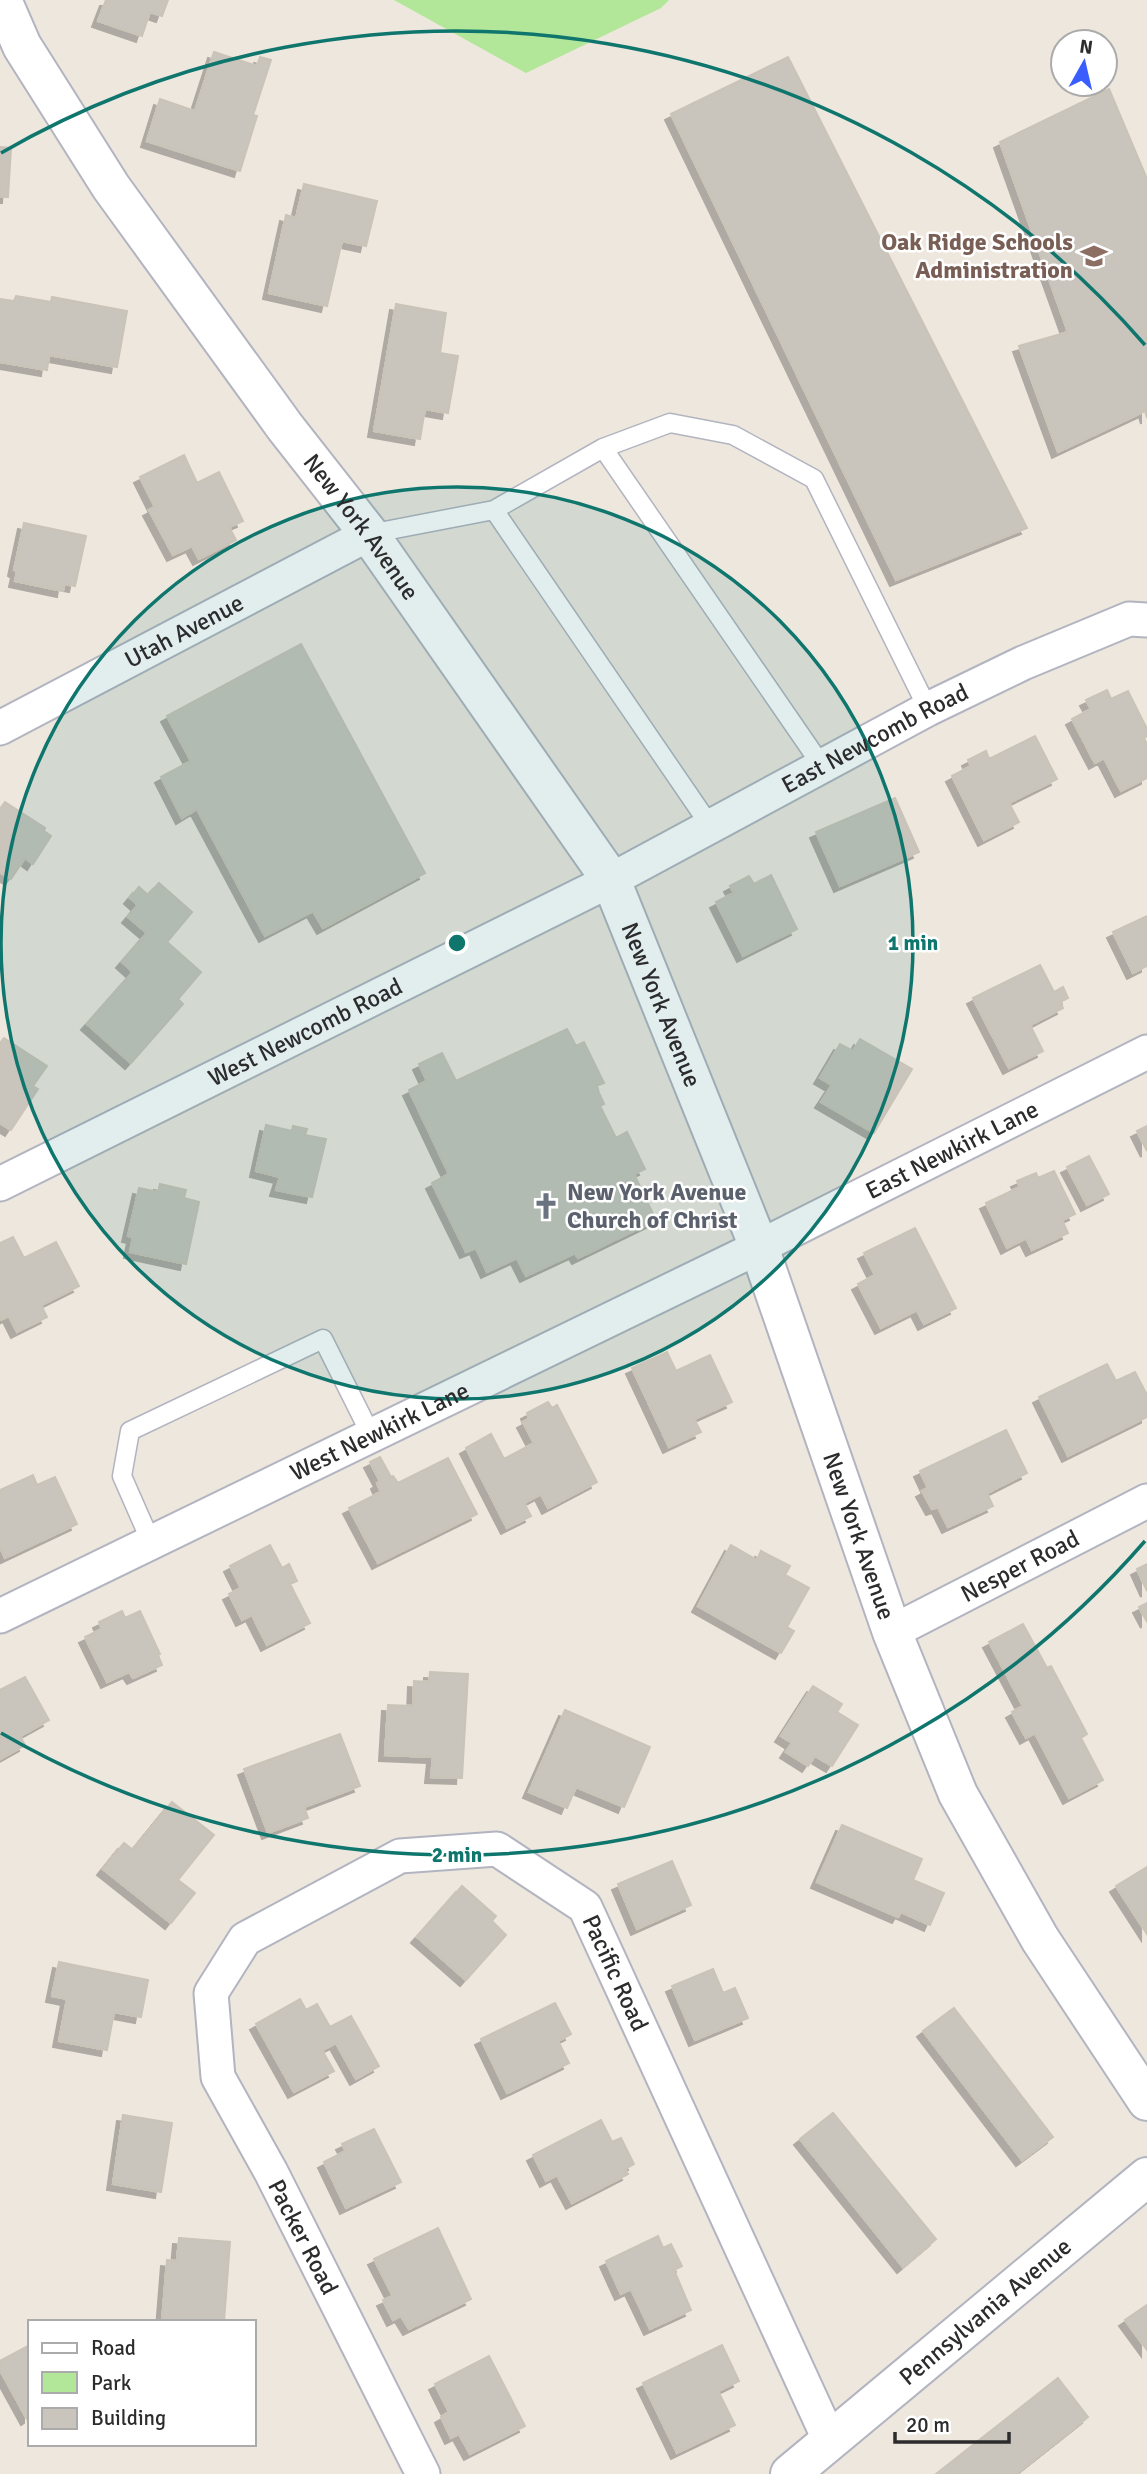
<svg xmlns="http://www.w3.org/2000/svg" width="1147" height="2474" viewBox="0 0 1147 2474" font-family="Signika,sans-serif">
  <defs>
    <filter id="shadow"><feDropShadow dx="-6" dy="6" stdDeviation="0" flood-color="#0004"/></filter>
  </defs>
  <rect width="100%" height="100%" fill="#eee7de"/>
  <!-- green -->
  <path fill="#b2e699" d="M394 0H669L661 8 526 73Z"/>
  <!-- building -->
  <path fill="#c9c5bc" stroke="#cac3b7" stroke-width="2" filter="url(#shadow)" d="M106 0H168L162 16 150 12 142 36 98 21Z
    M214 52 257 66 260 57 271 60 253 115 257 116 240 171 147 141 160 99 195 111Z
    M788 57 1027 528 896 580 671 114Z
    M1109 89 1147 179V418L1145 411 1058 452 1019 346 1068 332 1000 142Z
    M0 147 11 148 8 197H0Z
    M304 184 377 201 366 246 342 241 327 306 269 293 286 215 296 218Z
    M16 296 51 302 52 297 127 311 117 367 49 355 47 370 0 362V299L14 301Z
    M396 304 446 313 440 353 458 356 448 413 425 409 420 439 374 431Z
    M184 455 197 483 219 472 243 521 229 527 236 540 199 559 192 546 173 555 149 510 155 507 140 477Z
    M24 523 86 536 75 586 64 584 63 591 15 581 17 572 14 570Z
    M301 644 425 873 323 928 313 911 265 936 197 809 182 818 161 777 191 761 167 716Z
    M1107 690 1111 699 1128 691 1147 729V736L1144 738 1147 745V778L1121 791 1104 758 1095 763 1072 719 1091 709 1086 700Z
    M1035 736 1057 779 1009 803 1019 822 984 840 952 776 971 766 968 760 986 751 989 759Z
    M895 798 919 852 840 886 816 832Z
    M5 802 45 828 44 831 51 836 33 864 25 858 11 879 0 872V809Z
    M771 875 797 929 743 956 716 902 734 893 730 886 749 876 754 884Z
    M159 883 192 912 167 942 201 972 178 999 183 1004 131 1063 87 1024 133 972 122 962 147 933 128 917 138 905 130 898 139 887 148 895Z
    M1147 916V966L1133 973 1113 932Z
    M1040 965 1054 992 1063 987 1068 998 1060 1002 1063 1008 1030 1025 1043 1051 1009 1068 973 998Z
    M567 1029 576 1046 584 1042 604 1083 596 1086 604 1104 600 1106 616 1138 627 1132 645 1169 634 1174 656 1220 578 1258 575 1253 526 1276 517 1258 487 1272 476 1248 466 1252 432 1183 449 1174 409 1090 427 1081 419 1064 442 1053 456 1081Z
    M4 1038 47 1066 33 1086 38 1089 11 1130 0 1123V1043Z
    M860 1039 912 1069 874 1133 821 1102 832 1085 820 1078 840 1044 853 1051Z
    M266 1125 292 1131 293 1126 307 1129 305 1135 326 1139 312 1197 276 1190 280 1177 256 1171Z
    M1147 1126V1151L1137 1131Z
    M1089 1156 1109 1194 1087 1205 1067 1167Z
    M1054 1171 1075 1214 1062 1220 1068 1233 1032 1250 1026 1238 1007 1248 986 1203 1020 1187 1017 1181 1036 1173 1038 1178Z
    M160 1184 186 1190 184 1198 199 1202 186 1264 130 1252 133 1237 128 1236 139 1188 158 1192Z
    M915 1228 956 1308 924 1324 917 1310 881 1328 858 1284 875 1275 864 1253Z
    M13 1237 24 1258 56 1242 79 1286 41 1305 47 1317 17 1332 9 1316 0 1320V1243Z
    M667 1352 676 1371 710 1355 732 1402 694 1419 701 1432 669 1447 632 1368Z
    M1107 1364 1116 1381 1135 1372 1147 1395V1417L1068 1456 1039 1397Z
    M548 1402 552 1408 557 1405 597 1482 548 1508 541 1494 524 1503 531 1516 507 1528 466 1448 491 1434 504 1459 534 1443 523 1422 529 1419 527 1413Z
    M1006 1430 1027 1473 987 1493 993 1506 948 1527 938 1507 932 1509 922 1491 928 1488 920 1471Z
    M380 1457 391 1477 393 1476 398 1483 448 1458 477 1514 378 1563 349 1508 381 1492 377 1483 380 1481 370 1462Z
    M33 1475 37 1485 55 1477 77 1524 5 1558 0 1547V1490Z
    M270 1545 282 1568 289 1564 297 1581 290 1584 310 1623 267 1645 252 1615 242 1620 229 1594 241 1588 230 1566Z
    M731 1545 757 1560 761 1551 790 1566 785 1575 809 1588 787 1627 794 1631 781 1653 698 1606Z
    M1147 1564V1591L1137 1569Z
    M1147 1603V1622L1139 1607Z
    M122 1611 125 1618 140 1611 160 1654 158 1655 162 1665 133 1678 129 1672 107 1682 85 1637 102 1629 99 1622Z
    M1023 1624 1047 1668 1051 1666 1087 1734 1081 1738 1103 1780 1069 1798 1035 1733 1026 1738 1012 1712 1023 1706 989 1642Z
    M430 1672 468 1674 462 1778 431 1777 433 1757 385 1755 388 1705 413 1706 414 1681 429 1682Z
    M25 1677 49 1720 20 1736 25 1745 0 1759V1690Z
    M813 1686 842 1704 837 1712 858 1725 832 1766 815 1756 808 1766 786 1752 792 1743 781 1736Z
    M565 1710 650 1747 624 1807 576 1787 567 1808 529 1792Z
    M340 1734 360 1786 304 1807 308 1818 268 1833 244 1769Z
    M172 1802 214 1835 178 1880 195 1893 171 1923 103 1869 124 1843 133 1850Z
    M842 1825 922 1859 913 1880 944 1893 930 1925 901 1912 898 1917 817 1882Z
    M672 1861 691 1905 637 1929 618 1884Z
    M1147 1867V1934L1116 1886Z
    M462 1886 496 1916 492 1921 506 1935 466 1980 417 1937Z
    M59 1962 148 1980 141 2017 114 2012 107 2050 59 2041 67 1999 52 1996Z
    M713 1969 723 1993 735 1988 748 2018 695 2040 672 1986Z
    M300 1999 306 2010 317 2004 330 2027 351 2016 379 2066 356 2079 336 2043 322 2050 334 2071 294 2092 256 2024Z
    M555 2003 571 2034 558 2041 569 2063 507 2093 481 2039Z
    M954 2008 1053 2137 1022 2160 923 2031Z
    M833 2113 936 2239 903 2267 800 2139Z
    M123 2115 172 2123 161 2192 113 2184Z
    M601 2120 612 2142 621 2138 634 2164 625 2169 628 2174 572 2203 557 2175 546 2181 533 2155Z
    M374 2129 401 2182 346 2208 324 2162 346 2151 342 2144Z
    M438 2228 471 2299 409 2329 401 2316 393 2320 383 2300 393 2296 374 2259Z
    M658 2236 663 2248 671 2244 682 2266 674 2270 691 2310 650 2329 631 2289 621 2294 606 2261Z
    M179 2238 230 2242 224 2322H162L167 2260 177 2261Z
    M1147 2305V2350L1125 2320Z
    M30 2345V2417L27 2419 0 2370V2361Z
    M722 2345 739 2381 718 2391 735 2425 677 2453 643 2383Z
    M489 2356 525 2426 470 2454 459 2434 451 2438 441 2417 449 2412 435 2384Z
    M1058 2378 1088 2417 1016 2474H936Z"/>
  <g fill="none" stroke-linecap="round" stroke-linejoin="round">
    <defs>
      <path id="service" d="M603 448 822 766
        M494 510 711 827
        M369 534 494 510 603 448 670 423 733 435 814 479 928 709
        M151 1542 122 1476 130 1431 323 1339 371 1435"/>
      <g id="minor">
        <path id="s1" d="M0 728 369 534"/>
        <path id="s2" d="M0 1184 611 880 928 709 1023 663 1129 619 1147 620"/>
        <path id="s3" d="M0 1616 759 1247 1147 1052"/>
        <path id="s4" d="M892 1632 1147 1501"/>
        <path id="s5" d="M423 2474 271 2172 218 2077 211 1993 245 1939 400 1856 497 1849 585 1907 830 2441"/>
      </g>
      <g id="tertiary">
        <path id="s6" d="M2 0 22 46 111 187 285 427 369 534 611 880 759 1247 892 1632 958 1794 1040 1939 1147 2101"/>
        <path id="s7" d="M790 2474 1147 2177"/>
      </g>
    </defs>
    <!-- service casing -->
    <use href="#service" stroke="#b2b4c0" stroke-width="21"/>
    <!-- minor casing -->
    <use href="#minor" stroke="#b2b4c0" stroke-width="37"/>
    <!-- tertiary casing -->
    <use href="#tertiary" stroke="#b2b4c0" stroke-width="42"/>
    <!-- service -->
    <use href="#service" stroke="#fff" stroke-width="18"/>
    <!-- minor -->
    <use href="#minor" stroke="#fff" stroke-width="33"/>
    <!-- tertiary -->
    <use href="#tertiary" stroke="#fff" stroke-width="38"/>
  </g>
  <!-- distance rings -->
  <circle cx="457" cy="943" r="456" fill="#0f766e" fill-opacity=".12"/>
  <g fill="none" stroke="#0f766e" stroke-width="3.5">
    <circle cx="457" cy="943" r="456"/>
    <path d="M1145 1541A912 912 0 0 1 1 1733M1 153A912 912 0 0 1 1145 345"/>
  </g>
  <!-- icons -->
  <defs>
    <symbol id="school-bare" viewBox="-9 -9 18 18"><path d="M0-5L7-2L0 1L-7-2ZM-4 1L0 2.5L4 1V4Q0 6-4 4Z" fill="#8d6e63" stroke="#fff" stroke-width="2.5" paint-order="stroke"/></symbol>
    <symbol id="church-bare" viewBox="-9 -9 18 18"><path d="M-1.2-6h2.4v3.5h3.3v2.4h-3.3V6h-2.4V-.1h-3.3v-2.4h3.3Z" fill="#6b7280" stroke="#fff" stroke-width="2.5" paint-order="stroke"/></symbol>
  </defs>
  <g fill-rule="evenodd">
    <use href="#school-bare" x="1075" y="237" width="38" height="38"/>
    <use href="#church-bare" x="527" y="1187" width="38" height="38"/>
  </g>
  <g text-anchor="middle" stroke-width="5" stroke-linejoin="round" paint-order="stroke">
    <!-- education labels -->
    <g font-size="24" font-weight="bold" fill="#785e54" stroke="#fff" text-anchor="end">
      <text x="1073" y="250">Oak Ridge Schools<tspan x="1073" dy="28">Administration</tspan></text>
    </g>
    <!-- street labels -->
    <g font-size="24" fill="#2c2c2c" stroke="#fff">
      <text dy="8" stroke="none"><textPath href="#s6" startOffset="639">New York Avenue</textPath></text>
      <text dy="8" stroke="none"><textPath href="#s1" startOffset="208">Utah Avenue</textPath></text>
      <text dy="8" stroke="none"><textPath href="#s2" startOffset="982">East Newcomb Road</textPath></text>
      <text dy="8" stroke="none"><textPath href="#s6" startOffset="1206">New York Avenue</textPath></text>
      <text dy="8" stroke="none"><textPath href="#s2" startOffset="341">West Newcomb Road</textPath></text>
      <text dy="8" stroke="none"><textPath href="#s3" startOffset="1060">East Newkirk Lane</textPath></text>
      <text dy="8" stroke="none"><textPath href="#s3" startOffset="422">West Newkirk Lane</textPath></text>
      <text dy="8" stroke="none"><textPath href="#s6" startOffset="1773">New York Avenue</textPath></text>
      <text dy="8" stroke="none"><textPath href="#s4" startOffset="144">Nesper Road</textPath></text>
      <text dy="8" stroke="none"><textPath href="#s5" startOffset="1046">Pacific Road</textPath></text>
      <text transform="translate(303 2237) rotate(63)" y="8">Packer Road</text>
      <text dy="8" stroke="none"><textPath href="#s7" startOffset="254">Pennsylvania Avenue</textPath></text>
    </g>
    <!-- worship labels -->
    <g font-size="24" font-weight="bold" fill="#5b616d" stroke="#fff" text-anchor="start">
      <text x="567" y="1200">New York Avenue<tspan x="567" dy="28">Church of Christ</tspan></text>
    </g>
  </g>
  <circle cx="457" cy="943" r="10" fill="#0f766e" stroke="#fff" stroke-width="3.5"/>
  <g font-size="21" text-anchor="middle" font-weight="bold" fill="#0f766e" stroke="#fff" stroke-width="5" stroke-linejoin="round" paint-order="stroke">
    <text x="913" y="950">1 min</text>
    <text x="457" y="1862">2 min</text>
  </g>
  <!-- legend -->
  <rect x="28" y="2320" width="228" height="126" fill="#ffffff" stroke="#ababab" stroke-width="2"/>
  <rect x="42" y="2343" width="35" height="10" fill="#ffffff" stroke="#ababab" stroke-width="2"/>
  <text x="91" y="2355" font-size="21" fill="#2c2c2c">Road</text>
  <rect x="42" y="2372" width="35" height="21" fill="#b2e699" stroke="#ababab" stroke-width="2"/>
  <text x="91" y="2390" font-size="21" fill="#2c2c2c">Park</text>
  <rect x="42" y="2408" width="35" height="21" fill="#c9c5bc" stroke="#ababab" stroke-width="2"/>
  <text x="91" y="2425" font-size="21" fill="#2c2c2c">Building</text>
  <!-- north arrow -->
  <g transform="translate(1084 63) rotate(8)"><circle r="33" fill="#ffffff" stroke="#ababab" stroke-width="2"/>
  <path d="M0-5L12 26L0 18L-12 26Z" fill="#3a5dff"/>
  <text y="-10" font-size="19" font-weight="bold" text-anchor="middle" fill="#2c2c2c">N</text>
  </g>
  <!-- scale -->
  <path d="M895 2432v10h114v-10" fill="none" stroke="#2c2c2c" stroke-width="3.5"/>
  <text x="906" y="2432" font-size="21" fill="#2c2c2c" stroke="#ffffff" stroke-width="5" paint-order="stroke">20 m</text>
</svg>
